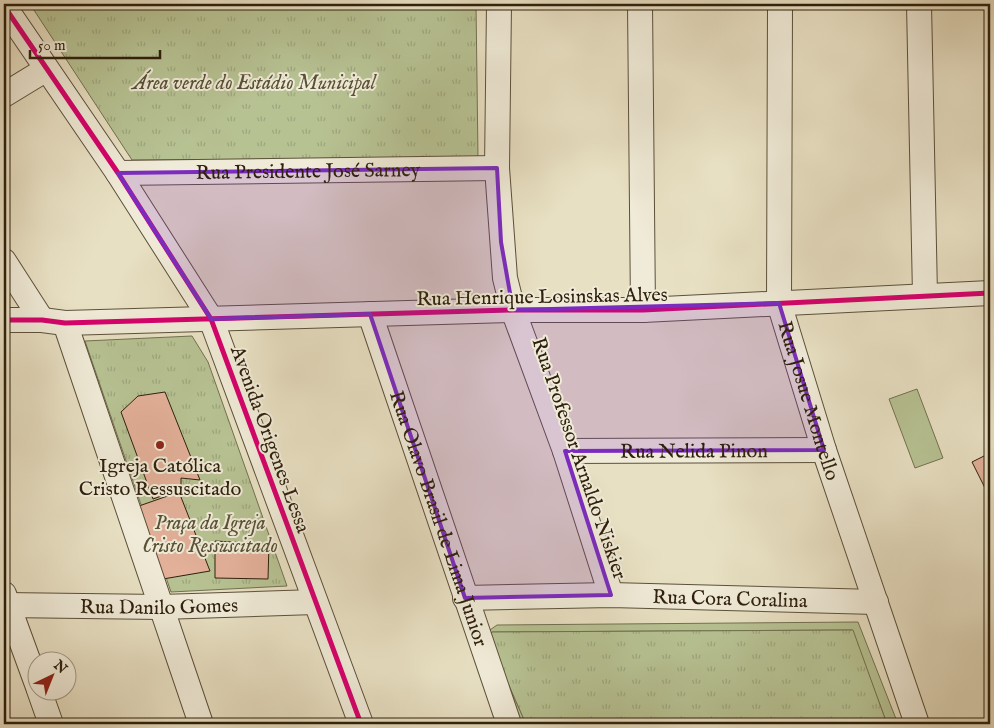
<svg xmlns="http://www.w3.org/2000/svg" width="994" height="728" viewBox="0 0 994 728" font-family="'IM FELL English',serif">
  <defs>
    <pattern id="park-tufts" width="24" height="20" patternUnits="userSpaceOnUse" patternTransform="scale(1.25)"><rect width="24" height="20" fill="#b7c293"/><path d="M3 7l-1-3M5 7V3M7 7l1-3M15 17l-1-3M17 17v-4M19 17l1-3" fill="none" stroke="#9ea67e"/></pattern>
  </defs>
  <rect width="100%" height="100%" fill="#e8e0c3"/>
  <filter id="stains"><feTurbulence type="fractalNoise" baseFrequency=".004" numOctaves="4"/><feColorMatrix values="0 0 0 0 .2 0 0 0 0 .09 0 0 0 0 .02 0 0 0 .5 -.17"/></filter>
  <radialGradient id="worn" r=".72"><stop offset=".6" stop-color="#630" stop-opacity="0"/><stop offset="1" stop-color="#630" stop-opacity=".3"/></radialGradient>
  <!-- grass -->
  <path fill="#b7c293" stroke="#727150" d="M917 389 943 458 915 468 889 399Z
    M858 622 898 724H887L852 630 492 632 488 638 526 724H517L485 640 487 632 497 625Z"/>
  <!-- park -->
  <path fill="url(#park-tufts)" stroke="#727150" d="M30 4H476L478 158 132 160Z
    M192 336 208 362 287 586 171 592 85 341Z
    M853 630 887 724H526L488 638 492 632Z"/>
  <!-- building -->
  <path fill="#e3b099" stroke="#2e200d" d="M165 392 200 480 181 478V489L153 499 121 412 138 396Z
    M990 453V498L972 462Z
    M179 492 210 571 163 579 139 506Z
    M215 541 269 544 268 579 215 578Z"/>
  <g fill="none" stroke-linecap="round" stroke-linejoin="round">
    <defs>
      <g id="minor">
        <path d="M499 4 497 168 505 278 513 310 565 451 611 595"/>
        <path d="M640 4 643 310"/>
        <path id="s1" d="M780 4 779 303 824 450 917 724"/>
        <path d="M919 4 925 295"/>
        <path d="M4 6 118 173 211 319 361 724"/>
        <path d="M4 95 45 70"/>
        <path id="s2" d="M118 173 497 168"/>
        <path d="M4 261 42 320"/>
        <path id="s3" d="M370 314 509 724"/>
        <path d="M4 320H42L65 323 513 310H643L990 293"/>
        <path d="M65 323 201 724"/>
        <path id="s4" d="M565 451 824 450"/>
        <path d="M4 594 38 687"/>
        <path id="s5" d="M465 598 611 595 876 602"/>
        <path id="s6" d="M4 605 161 607 315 602"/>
        <path d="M39 690 51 724"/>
      </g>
    </defs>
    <!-- minor casing -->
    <use href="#minor" stroke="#5c503a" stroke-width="26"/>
    <!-- minor -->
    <use href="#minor" stroke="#f0ebd8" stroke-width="24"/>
    <defs>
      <path id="cycleway" d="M4 6 118 173 211 319 361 724
        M4 320H42L65 323 513 310H643L990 293"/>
    </defs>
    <!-- cycleway casing -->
    <use href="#cycleway" stroke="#f0ebd8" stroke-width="8"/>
    <!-- cycleway -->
    <use href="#cycleway" stroke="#d6006c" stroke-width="5"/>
  </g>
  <!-- marked area -->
  <path fill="#7b2cbf" fill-opacity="0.2" stroke="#7b2cbf" stroke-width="4" stroke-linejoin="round" d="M497 168 501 242 513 310 779 303 824 450 565 451 611 595 465 598 370 314 211 319 118 173Z"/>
  <!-- markers -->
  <circle fill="#8f2418" stroke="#f0ebd8" stroke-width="2" cx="160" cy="445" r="5"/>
  <g text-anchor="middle" stroke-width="4" stroke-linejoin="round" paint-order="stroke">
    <!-- park labels -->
    <g font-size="20" font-style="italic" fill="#575135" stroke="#f0ebd8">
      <text x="254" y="89">Área verde do Estádio Municipal</text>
      <text x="210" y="529">Praça da Igreja<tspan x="210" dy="23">Cristo Ressuscitado</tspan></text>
    </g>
    <!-- street labels -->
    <g font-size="20" fill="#2e200d" stroke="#f0ebd8">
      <text dy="7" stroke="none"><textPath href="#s2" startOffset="190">Rua Presidente José Sarney</textPath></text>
      <text transform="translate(542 296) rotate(-1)" y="7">Rua Henrique Losinskas Alves</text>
      <text dy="7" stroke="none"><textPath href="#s1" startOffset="401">Rua Josue Montello</textPath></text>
      <text transform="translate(271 439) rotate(70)" y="7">Avenida Origenes Lessa</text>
      <text dy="7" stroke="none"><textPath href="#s4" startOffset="129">Rua Nelida Pinon</textPath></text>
      <text transform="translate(580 458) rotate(71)" y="7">Rua Professor Arnaldo Niskier</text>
      <text dy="7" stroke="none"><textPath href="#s3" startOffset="216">Rua Olavo Brasil de Lima Junior</textPath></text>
      <text dy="7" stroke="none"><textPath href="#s5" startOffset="265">Rua Cora Coralina</textPath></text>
      <text dy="7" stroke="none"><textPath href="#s6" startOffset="155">Rua Danilo Gomes</textPath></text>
    </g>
    <!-- poi labels -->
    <g font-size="20" fill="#2e200d" stroke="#f0ebd8">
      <text x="160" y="472">Igreja Católica<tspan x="160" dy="23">Cristo Ressuscitado</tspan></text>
    </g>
  </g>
  <!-- margin -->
  <rect width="994" height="728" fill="none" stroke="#e8e0c3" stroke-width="20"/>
  <rect x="5" y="5" width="984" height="718" fill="none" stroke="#2e200d" stroke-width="2.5"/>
  <rect x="10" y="10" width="974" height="708" fill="none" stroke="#2e200d"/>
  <!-- north arrow -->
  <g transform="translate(52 676) rotate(43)"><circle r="24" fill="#f0ebd8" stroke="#a29a87"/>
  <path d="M0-4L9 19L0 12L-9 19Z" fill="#8f2418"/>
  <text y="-8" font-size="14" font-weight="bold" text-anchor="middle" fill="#2e200d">N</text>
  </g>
  <!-- scale -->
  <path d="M30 50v8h130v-8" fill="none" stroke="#2e200d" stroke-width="2.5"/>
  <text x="38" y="50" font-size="15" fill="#2e200d" stroke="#f0ebd8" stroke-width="4" paint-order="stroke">50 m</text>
  <rect width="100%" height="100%" filter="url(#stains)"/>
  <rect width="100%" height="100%" fill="url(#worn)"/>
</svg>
